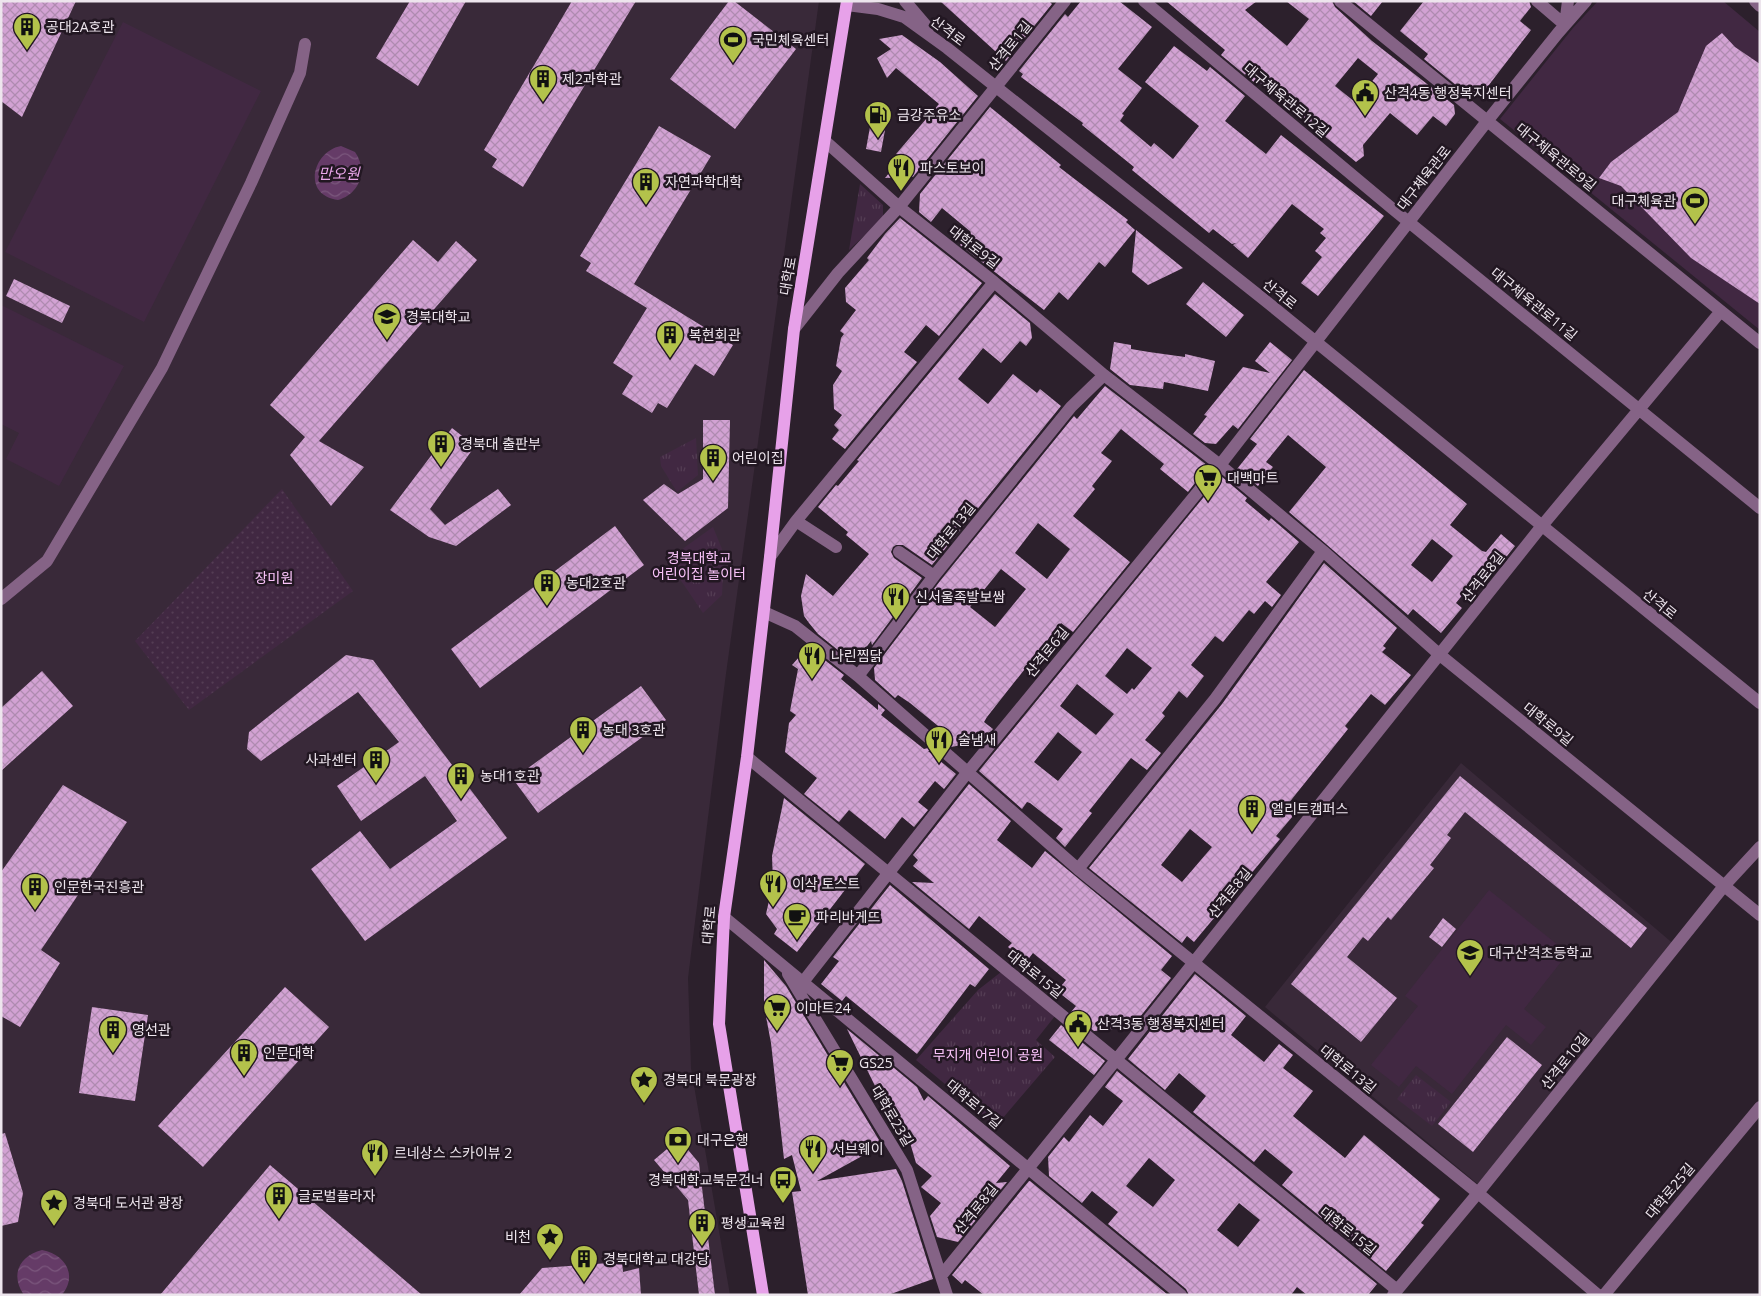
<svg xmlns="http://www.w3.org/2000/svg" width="1761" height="1296" viewBox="0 0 1761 1296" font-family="'Open Sans','Noto Sans KR',sans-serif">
  <defs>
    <pattern id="park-tufts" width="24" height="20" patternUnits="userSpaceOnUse" patternTransform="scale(1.25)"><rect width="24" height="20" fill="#412842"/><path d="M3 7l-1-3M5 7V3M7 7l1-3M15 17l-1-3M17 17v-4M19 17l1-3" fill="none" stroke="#543d54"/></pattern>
    <pattern id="garden-dots" width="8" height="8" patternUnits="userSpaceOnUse" patternTransform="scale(1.25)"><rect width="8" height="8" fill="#412842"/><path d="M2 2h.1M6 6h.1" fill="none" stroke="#543d54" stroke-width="1.8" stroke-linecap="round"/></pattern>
    <pattern id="water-waves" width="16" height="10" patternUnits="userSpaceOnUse" patternTransform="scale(1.25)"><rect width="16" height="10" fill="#653b67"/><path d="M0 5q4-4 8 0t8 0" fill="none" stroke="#7b577d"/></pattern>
    <pattern id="building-cross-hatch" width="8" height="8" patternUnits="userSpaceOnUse" patternTransform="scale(1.25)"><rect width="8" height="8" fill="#d2a2d3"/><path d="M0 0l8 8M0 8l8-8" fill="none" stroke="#af8bb0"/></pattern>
  </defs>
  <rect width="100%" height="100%" fill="#2c202c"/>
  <!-- built -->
  <path fill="#392939" d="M1 1H819L725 681 688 978 691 1068 730 1295H1Z
    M1461 763 1676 946 1480 1186 1265 1007Z"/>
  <!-- grass -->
  <path fill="#412842" d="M1598 1H1723L1760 32V330L1500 119 1573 28Z
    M123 22 261 91 144 322 5 252Z
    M1 305 124 366 59 486 6 459 19 433 1 424Z
    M1489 890 1568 953 1524 1009 1546 1027 1531 1045 1506 1025 1452 1094 1416 1066 1399 1087 1371 1065 1418 1006 1405 996Z"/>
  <!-- park -->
  <path fill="url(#park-tufts)" d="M860 184 883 205V218L849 250Z
    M696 438 698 475 677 492 661 466 660 457Z
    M713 527 724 554 722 595 703 613 667 560Z
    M1001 972 1055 1016 1036 1040 1055 1057 996 1126 916 1060 978 990Z
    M1416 1075 1451 1102 1432 1126 1397 1099Z"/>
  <!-- garden -->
  <path fill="url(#garden-dots)" d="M282 489 353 591 189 710 135 641Z"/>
  <!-- water -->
  <path fill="url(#water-waves)" d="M341 146 355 152C368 170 360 194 338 200 301 195 313 151 341 146Z
    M42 1250C65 1254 78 1275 62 1295H24C10 1275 19 1256 42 1250Z"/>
  <!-- building -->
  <path fill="url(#building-cross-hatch)" fill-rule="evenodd" d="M1 1H76L22 117 1 101Z
    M410 1H466L418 86 376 58Z
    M572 1H636L523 187 492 167 497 159 484 150Z
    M729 1H734L796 49 735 129 670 79Z
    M940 1H1049L1052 4 1006 61Z
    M1081 1H1119L1152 27 1118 69 1142 88 1122 114 1124 115 1120 121 1151 147 1154 143 1173 159 1199 126 1145 82 1174 46 1207 71 1210 67 1245 96 1225 121 1266 154 1281 135 1384 216 1318 296 1301 283 1322 257 1315 251 1326 238 1320 233 1324 229 1292 204 1248 258 1233 245 1236 243 1232 244 1213 229 1209 233 1132 170 1134 167 1082 125 1083 123 1021 77 1023 74 1019 71 1065 14 1068 17Z
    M1166 1H1257L1245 10 1287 46 1309 19 1286 1H1332L1335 7 1372 41 1454 105 1455 114 1446 126 1433 116 1417 135 1390 113 1363 145 1364 156 1356 162 1258 81 1255 83 1221 55 1225 50ZM1358 58 1378 74 1355 102 1335 86Z
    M1353 1H1383L1371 16Z
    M1424 1H1529L1531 7 1520 21 1531 30 1482 94 1468 95 1424 59 1428 54 1400 31Z
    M1722 33 1735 47 1760 64V304L1691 258 1621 186 1599 178 1611 162 1678 112 1706 46Z
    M902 35 940 62 978 96 913 177 885 178 903 156 896 154 939 104 896 68 887 78 877 58 891 49 879 39Z
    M874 105 889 108 881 152 866 149Z
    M990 107 1061 165 1059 167 1128 220 1126 222 1135 230 1105 267 1099 262 1068 300 1059 292 1044 310 960 245 971 232 942 208 931 222 919 212 920 194Z
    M659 126 711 156 634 284 733 345 714 376 695 364 667 408 658 403 652 413 622 394 633 376 613 363 647 308 586 271 591 263 580 256Z
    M900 218 982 283 939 336 926 325 904 352 917 362 845 449 832 439 839 430 834 425 842 415 834 409 833 385 842 371 836 366 841 338 844 334 840 331 856 310 846 302 845 288 869 260 867 258 885 234Z
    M1136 230 1183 268 1148 285 1132 272Z
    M413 240 438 262 456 241 477 260 319 441 364 467 331 506 290 455 305 437 270 405Z
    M14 279 70 306 62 323 6 296Z
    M1203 282 1244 315 1226 337 1186 304Z
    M995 294 1030 323 1032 338 1026 346 1020 341 1001 363 983 348 958 379 988 404 1013 374 1037 393 1040 389 1061 406 932 565 903 545H896L893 547 891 552 894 558 922 578 872 645 871 641 854 663 818 634 809 623 804 616 801 596 806 574 833 596 869 554 846 535 848 532 818 507 836 485 838 486 859 461 857 460Z
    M1114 342 1131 345V349L1149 352 1185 357V354L1215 361 1208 391 1164 382 1163 389 1130 385 1110 369Z
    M1270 342 1292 360 1238 429 1233 425 1216 444 1205 443 1193 434 1207 416 1204 415 1243 367 1270 373 1255 361Z
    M1304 370 1467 504 1450 525 1482 551 1486 552 1501 534 1515 546 1487 581 1479 574 1456 603 1462 608 1441 633 1413 609 1408 615 1289 512 1326 467 1288 435 1266 462 1273 467 1258 486 1237 469 1257 444 1250 439ZM1432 539 1453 556 1432 582 1411 565Z
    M1105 386 1208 466 1188 492 1160 469 1164 464 1121 429 1101 453 1112 461 1092 486 1095 489 1073 516 1130 562 1073 632 1061 623 987 717 984 722 993 729 982 741 951 747 938 736 943 730 910 703 898 695 895 698 875 680 874 668 940 581 1074 416 1077 419ZM1038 523 1070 549 1047 579 1015 553ZM1001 569 1026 589 995 627 970 607Z
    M703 420H730L728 508 685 541 643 500 664 484 678 494 703 479Z
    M452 428 475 446 430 509 445 525 498 489 511 505 456 546 429 537 390 510Z
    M1221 476 1247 498 1245 501 1269 521 1271 518 1299 542 1266 582 1281 595 1272 607 1265 601 1254 614 1249 610 1223 642 1215 636 1191 665 1204 676 1187 698 1179 691 1162 713 1165 716 1145 740 1161 753 1147 770 1131 758 1089 811 1092 813 1065 847 1056 838 1063 829 1030 803 1027 802 1022 809 979 771ZM1127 648 1152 668 1134 690 1132 688 1127 694 1105 676ZM1077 684 1114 714 1096 735 1060 706ZM1058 732 1082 752 1058 781 1034 762Z
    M615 526 644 565 480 688 451 649Z
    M1324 563 1397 628 1383 646 1386 648 1382 652 1411 675 1385 705 1371 694 1345 726 1348 729 1284 809 1293 816 1276 836 1280 839 1194 942 1187 936 1182 943 1089 868 1222 704ZM1190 829 1212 847 1182 882 1161 865Z
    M808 647 844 675 841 679 878 710V704L885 710 881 715 924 749 928 748 931 751H928L956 774 944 789 935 781 918 802 928 810 914 827 902 817 885 839 849 810 839 822 804 794 817 778 785 752 789 723 796 715 790 711 798 669 792 665Z
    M346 655 373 660 507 838 365 941 311 869 360 831 390 869 457 821 425 776 361 821 337 786 399 742 358 692 261 761 247 749 249 732Z
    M42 671 73 706 1 771V708Z
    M641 686 666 720 538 813 513 779Z
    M1460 776 1647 928 1631 948 1465 812 1447 835 1451 838 1430 865 1434 868 1391 920 1388 917 1368 941 1363 937 1347 957 1397 998 1361 1042 1291 984Z
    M969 784 1011 821 997 840 1032 868 1045 851 1172 956 1161 970 1171 978 1132 1027 1094 1031 1071 1012 1076 1006 1057 991 1066 980 1033 953 1026 962 1008 947 1012 943 979 916 969 929 912 882 934 883 913 866 918 860 913 855Z
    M63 785 127 822 41 950 60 963 20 1027 1 1016V872Z
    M784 798 865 864 797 952 774 934 777 929 766 914 773 883 772 856Z
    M890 885 989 969 975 987 970 984 917 1054 846 996 842 1001 821 984 839 961 833 957Z
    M1443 918 1456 929 1442 947 1429 937Z
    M764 960 786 986 882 1145 817 1181 896 1169 902 1181 933 1279 888 1295H808L792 1192 801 1191 792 1155 784 1159 771 1043 764 1006Z
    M1195 974 1246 1016 1231 1035 1264 1062 1279 1044 1293 1055 1283 1068 1313 1091 1293 1116 1345 1158 1364 1135 1440 1199 1421 1223 1424 1225 1386 1271 1282 1185 1293 1172 1265 1149 1254 1162 1193 1112 1206 1096 1179 1073 1165 1090 1128 1059Z
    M285 987 329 1027 203 1167 158 1126Z
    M92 1007 148 1015 135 1101 79 1093Z
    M1061 1025 1105 1061 1094 1075 1049 1040Z
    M847 1029 917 1087 924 1101 928 1096 1010 1166 996 1183 1007 1182 958 1242 937 1237 930 1216 941 1203 921 1187 932 1176 916 1163 904 1122 898 1125 879 1086 876 1088Z
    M1507 1037 1542 1065 1473 1152 1438 1124Z
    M1117 1071 1377 1284 1368 1295H1307L1297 1287 1291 1295H1189L1186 1289 1108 1224 1118 1212 1092 1191 1082 1203 1049 1176 1048 1157 1064 1137 1069 1142 1090 1115 1103 1126 1123 1101 1105 1087ZM1149 1158 1175 1180 1153 1207 1126 1186ZM1239 1203 1260 1220 1238 1247 1217 1230Z
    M5 1133 23 1193 18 1222 1 1226V1134Z
    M679 1139 699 1163 715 1295H699L688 1200 654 1160Z
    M270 1165 422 1295H160Z
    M1029 1181H1030L1168 1295H984L965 1280 962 1284 952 1275Z
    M622 1262 623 1272 639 1268 641 1295H519L542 1268Z"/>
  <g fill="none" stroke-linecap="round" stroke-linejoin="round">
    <!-- minor -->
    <path stroke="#856386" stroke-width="12" d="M905 1 928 28
      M1144 1 1394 210 1760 508
      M1340 1 1760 343
      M1537 1 1565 25
      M1755 1 1760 6
      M847 5 878 9 904 17 947 48 1262 298 1760 703
      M1565 25 1568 1
      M825 141 899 207 994 282 1104 375 1220 465 1323 551 1440 655 1760 915
      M794 329 838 273 899 207 1065 1
      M796 521 836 547
      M899 552 934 576
      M770 557 796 521 994 282
      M1 599 47 561 162 368 251 183 300 73 305 44
      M764 612 795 626 858 676 1078 869 1478 1193 1598 1295
      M858 676 934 576 1071 407 1104 375
      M747 757 1397 1290
      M1078 869 1215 699 1323 551
      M724 917 1181 1295
      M788 974 907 1170 947 1295
      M803 982 967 773 1220 465 1488 120 1558 33 1586 1
      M941 1276 1116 1060 1541 527 1721 311
      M1393 1295 1478 1193 1724 886 1760 847
      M1604 1295 1760 1107"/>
    <!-- major -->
    <path stroke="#e7a1e9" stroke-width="12" d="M763 1295 719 1024 724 917 747 757 770 557 794 329 847 1"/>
  </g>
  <!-- icons -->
  <defs>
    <symbol id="building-pin" viewBox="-11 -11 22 30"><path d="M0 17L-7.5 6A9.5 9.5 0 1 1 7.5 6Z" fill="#b3c24b" stroke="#221722"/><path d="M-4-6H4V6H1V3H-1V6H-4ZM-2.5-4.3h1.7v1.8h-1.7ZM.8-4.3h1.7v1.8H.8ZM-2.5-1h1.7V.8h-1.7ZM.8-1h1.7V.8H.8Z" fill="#111"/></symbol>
    <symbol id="stadium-pin" viewBox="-11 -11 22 30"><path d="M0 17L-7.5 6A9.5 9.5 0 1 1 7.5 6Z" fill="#b3c24b" stroke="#221722"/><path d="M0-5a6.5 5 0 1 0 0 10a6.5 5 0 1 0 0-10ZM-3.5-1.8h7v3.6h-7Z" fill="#111"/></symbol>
    <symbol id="civic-pin" viewBox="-11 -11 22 30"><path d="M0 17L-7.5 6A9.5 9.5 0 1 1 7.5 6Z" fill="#b3c24b" stroke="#221722"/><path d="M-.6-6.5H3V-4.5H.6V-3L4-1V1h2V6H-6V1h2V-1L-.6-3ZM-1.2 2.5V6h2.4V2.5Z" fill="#111"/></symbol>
    <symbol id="fuel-pin" viewBox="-11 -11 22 30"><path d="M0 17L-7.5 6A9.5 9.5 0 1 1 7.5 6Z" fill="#b3c24b" stroke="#221722"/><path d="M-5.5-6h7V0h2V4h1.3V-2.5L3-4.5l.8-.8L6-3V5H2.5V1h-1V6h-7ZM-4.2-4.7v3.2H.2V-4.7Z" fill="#111"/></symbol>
    <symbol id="restaurant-pin" viewBox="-11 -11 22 30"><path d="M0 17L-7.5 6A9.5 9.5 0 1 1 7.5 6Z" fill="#b3c24b" stroke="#221722"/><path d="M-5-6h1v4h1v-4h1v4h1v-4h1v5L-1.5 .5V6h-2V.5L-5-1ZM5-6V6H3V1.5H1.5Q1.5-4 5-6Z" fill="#111"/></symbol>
    <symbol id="university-pin" viewBox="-11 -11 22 30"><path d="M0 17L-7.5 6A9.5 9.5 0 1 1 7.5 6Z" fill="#b3c24b" stroke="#221722"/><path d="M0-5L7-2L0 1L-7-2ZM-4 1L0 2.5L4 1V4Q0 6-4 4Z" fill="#111"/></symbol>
    <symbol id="supermarket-pin" viewBox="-11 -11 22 30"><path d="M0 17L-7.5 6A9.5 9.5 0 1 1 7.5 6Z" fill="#b3c24b" stroke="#221722"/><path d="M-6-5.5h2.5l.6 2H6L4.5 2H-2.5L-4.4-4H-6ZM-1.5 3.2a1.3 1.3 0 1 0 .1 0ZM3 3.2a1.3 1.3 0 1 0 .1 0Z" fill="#111"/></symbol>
    <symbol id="cafe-pin" viewBox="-11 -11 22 30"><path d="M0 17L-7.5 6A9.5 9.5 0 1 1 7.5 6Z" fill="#b3c24b" stroke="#221722"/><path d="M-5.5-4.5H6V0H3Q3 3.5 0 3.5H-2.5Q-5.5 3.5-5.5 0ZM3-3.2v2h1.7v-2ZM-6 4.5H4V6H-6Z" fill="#111"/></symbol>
    <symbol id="school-pin" viewBox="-11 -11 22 30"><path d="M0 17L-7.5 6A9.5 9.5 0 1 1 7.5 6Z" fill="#b3c24b" stroke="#221722"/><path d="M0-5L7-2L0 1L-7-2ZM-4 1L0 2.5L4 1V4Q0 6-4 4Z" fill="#111"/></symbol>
    <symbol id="sight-pin" viewBox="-11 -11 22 30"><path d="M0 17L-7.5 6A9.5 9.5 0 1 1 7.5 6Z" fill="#b3c24b" stroke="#221722"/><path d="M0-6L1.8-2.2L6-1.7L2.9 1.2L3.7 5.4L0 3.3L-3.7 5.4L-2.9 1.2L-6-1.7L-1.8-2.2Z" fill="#111"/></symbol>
    <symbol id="bank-pin" viewBox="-11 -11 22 30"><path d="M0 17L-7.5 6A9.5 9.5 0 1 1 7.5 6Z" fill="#b3c24b" stroke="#221722"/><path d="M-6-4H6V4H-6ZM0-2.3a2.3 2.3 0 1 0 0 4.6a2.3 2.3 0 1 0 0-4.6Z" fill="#111"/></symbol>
    <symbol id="bus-pin" viewBox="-11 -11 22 30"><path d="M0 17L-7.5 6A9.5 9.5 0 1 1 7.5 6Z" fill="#b3c24b" stroke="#221722"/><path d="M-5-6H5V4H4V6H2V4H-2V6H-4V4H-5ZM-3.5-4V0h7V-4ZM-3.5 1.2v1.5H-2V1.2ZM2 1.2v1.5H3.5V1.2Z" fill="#111"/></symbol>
  </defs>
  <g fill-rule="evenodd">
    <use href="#building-pin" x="11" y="11" width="32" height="43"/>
    <use href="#stadium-pin" x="717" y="24" width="32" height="43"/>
    <use href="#building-pin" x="527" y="63" width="32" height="43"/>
    <use href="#civic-pin" x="1349" y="77" width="32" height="43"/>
    <use href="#fuel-pin" x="862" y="99" width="32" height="43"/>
    <use href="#restaurant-pin" x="885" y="152" width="32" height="43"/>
    <use href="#building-pin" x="630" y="166" width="32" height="43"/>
    <use href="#stadium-pin" x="1679" y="185" width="32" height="43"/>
    <use href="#university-pin" x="371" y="301" width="32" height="43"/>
    <use href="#building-pin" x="654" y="319" width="32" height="43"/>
    <use href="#building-pin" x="425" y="428" width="32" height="43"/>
    <use href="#building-pin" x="697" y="442" width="32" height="43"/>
    <use href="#supermarket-pin" x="1192" y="462" width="32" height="43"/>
    <use href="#building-pin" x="531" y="567" width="32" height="43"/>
    <use href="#restaurant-pin" x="880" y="581" width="32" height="43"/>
    <use href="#restaurant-pin" x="796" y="640" width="32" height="43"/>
    <use href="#building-pin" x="567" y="714" width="32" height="43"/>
    <use href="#restaurant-pin" x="923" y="724" width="32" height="43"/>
    <use href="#building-pin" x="360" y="744" width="32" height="43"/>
    <use href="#building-pin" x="445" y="760" width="32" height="43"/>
    <use href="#building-pin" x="1236" y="793" width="32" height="43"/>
    <use href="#restaurant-pin" x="757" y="868" width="32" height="43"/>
    <use href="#building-pin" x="19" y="871" width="32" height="43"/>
    <use href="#cafe-pin" x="781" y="901" width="32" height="43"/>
    <use href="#school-pin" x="1454" y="937" width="32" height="43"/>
    <use href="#supermarket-pin" x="761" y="992" width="32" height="43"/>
    <use href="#civic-pin" x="1062" y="1008" width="32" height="43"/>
    <use href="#building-pin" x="97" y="1014" width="32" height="43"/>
    <use href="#building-pin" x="228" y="1037" width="32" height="43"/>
    <use href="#supermarket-pin" x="824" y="1047" width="32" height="43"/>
    <use href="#sight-pin" x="628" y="1064" width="32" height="43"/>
    <use href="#bank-pin" x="662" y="1124" width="32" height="43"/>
    <use href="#restaurant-pin" x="797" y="1133" width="32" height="43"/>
    <use href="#restaurant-pin" x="359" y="1137" width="32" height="43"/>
    <use href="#bus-pin" x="767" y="1164" width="32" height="43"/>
    <use href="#building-pin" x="263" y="1180" width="32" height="43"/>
    <use href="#sight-pin" x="38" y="1187" width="32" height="43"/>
    <use href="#building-pin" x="686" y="1207" width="32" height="43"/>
    <use href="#sight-pin" x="534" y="1221" width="32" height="43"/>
    <use href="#building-pin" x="568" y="1243" width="32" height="43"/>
  </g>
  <g text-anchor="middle" stroke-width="5" stroke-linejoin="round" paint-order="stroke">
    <!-- poi labels -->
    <g font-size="14" fill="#ede5ed" stroke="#221722" text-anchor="start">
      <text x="46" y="32">공대2A호관</text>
      <text x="752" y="45">국민체육센터</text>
      <text x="562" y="84">제2과학관</text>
      <text x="1384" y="98">산격4동 행정복지센터</text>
      <text x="897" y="120">금강주유소</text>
      <text x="920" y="173">파스토보이</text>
      <text x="665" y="187">자연과학대학</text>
      <text x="1676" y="206" text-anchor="end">대구체육관</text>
      <text x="406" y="322">경북대학교</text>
      <text x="689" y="340">복현회관</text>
      <text x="460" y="449">경북대 출판부</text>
      <text x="732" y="463">어린이집</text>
      <text x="1227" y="483">대백마트</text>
      <text x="566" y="588">농대2호관</text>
      <text x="915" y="602">신서울족발보쌈</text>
      <text x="831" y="661">나린찜닭</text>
      <text x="602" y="735">농대 3호관</text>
      <text x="958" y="745">술냄새</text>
      <text x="357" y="765" text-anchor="end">사과센터</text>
      <text x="480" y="781">농대1호관</text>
      <text x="1271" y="814">엘리트캠퍼스</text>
      <text x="792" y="889">이삭 토스트</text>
      <text x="54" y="892">인문한국진흥관</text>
      <text x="816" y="922">파리바게뜨</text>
      <text x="1489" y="958">대구산격초등학교</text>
      <text x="796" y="1013">이마트24</text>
      <text x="1097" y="1029">산격3동 행정복지센터</text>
      <text x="132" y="1035">영선관</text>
      <text x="263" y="1058">인문대학</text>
      <text x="859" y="1068">GS25</text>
      <text x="663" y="1085">경북대 북문광장</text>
      <text x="697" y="1145">대구은행</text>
      <text x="832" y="1154">서브웨이</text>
      <text x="394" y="1158">르네상스 스카이뷰 2</text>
      <text x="764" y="1185" text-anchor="end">경북대학교북문건너</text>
      <text x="298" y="1201">글로벌플라자</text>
      <text x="73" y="1208">경북대 도서관 광장</text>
      <text x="721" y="1228">평생교육원</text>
      <text x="531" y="1242" text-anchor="end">비천</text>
      <text x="603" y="1264">경북대학교 대강당</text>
    </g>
    <!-- street labels -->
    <g font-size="14" fill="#ede5ed" stroke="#221722">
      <text transform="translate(948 31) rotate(37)" y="5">산격로</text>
      <text transform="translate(1010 46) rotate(-51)" y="5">산격로1길</text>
      <text transform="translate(1286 100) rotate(40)" y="5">대구체육관로12길</text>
      <text transform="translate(1556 157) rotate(39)" y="5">대구체육관로9길</text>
      <text transform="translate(1424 178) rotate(-52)" y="5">대구체육관로</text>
      <text transform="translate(974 247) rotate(38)" y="5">대학로9길</text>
      <text transform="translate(788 276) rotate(-80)" y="5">대학로</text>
      <text transform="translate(1280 294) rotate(39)" y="5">산격로</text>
      <text transform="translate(1534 304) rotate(39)" y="5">대구체육관로11길</text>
      <text transform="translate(951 531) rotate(-51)" y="5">대학로13길</text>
      <text transform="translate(1483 577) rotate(-52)" y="5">산격로8길</text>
      <text transform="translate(1660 604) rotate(39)" y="5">산격로</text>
      <text transform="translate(1047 652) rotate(-51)" y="5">산격로6길</text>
      <text transform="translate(1548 724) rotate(39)" y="5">대학로9길</text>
      <text transform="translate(1230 893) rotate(-51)" y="5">산격로8길</text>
      <text transform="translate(709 925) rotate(-85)" y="5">대학로</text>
      <text transform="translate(1035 974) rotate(39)" y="5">대학로15길</text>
      <text transform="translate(1565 1061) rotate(-51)" y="5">산격로10길</text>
      <text transform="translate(1348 1069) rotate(39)" y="5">대학로13길</text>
      <text transform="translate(974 1104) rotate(40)" y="5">대학로17길</text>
      <text transform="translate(892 1116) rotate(59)" y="5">대학로23길</text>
      <text transform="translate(1670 1191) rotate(-50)" y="5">대학로25길</text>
      <text transform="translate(976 1209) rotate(-51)" y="5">산격로8길</text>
      <text transform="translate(1348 1231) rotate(39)" y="5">대학로15길</text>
    </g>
    <!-- park labels -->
    <g font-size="14" fill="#f9c3f9" stroke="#221722">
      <text x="699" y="563">경북대학교<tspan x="699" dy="16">어린이집 놀이터</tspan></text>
      <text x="274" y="583">장미원</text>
      <text x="988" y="1060">무지개 어린이 공원</text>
    </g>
    <!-- water labels -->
    <g font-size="15" font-style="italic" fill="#eaa7eb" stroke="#221722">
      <text x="339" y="179">만오원</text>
    </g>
  </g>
  <!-- border -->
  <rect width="1761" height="1296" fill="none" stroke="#ede5ed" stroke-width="5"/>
</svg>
